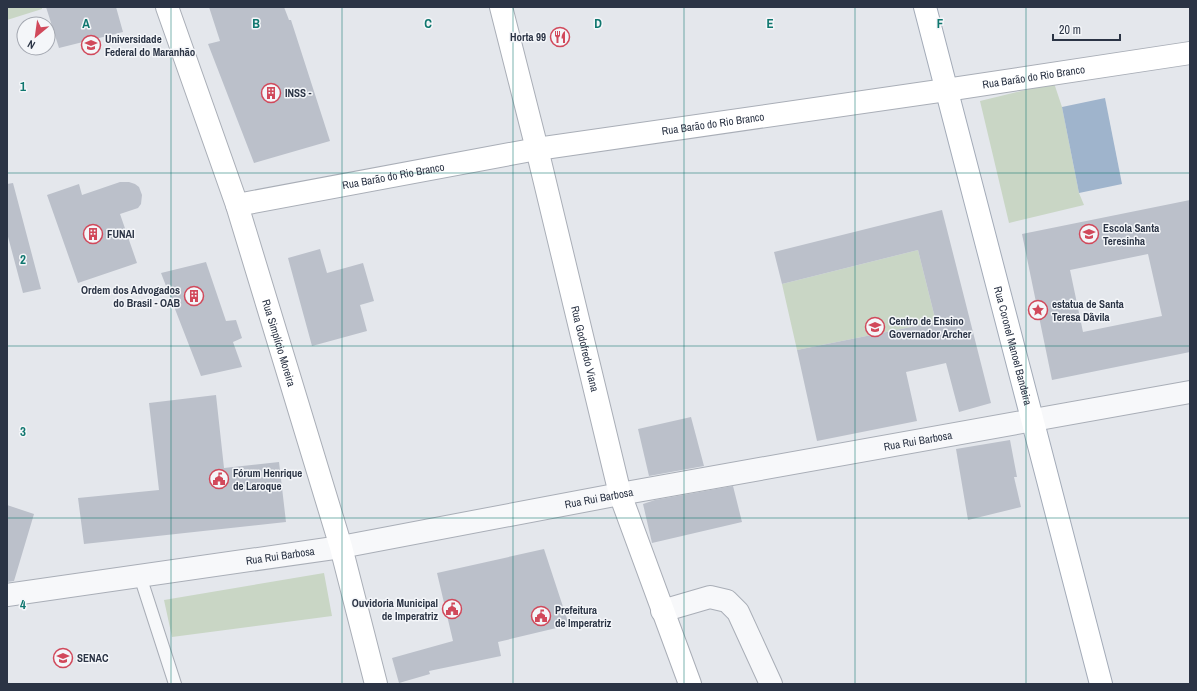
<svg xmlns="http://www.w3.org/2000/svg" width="1197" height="691" viewBox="0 0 1197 691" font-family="'Archivo Narrow',sans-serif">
  <rect width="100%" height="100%" fill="#e4e7ec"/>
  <!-- green -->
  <path fill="#c9d6c5" d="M7 7H42V9L7 20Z
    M1054 83 1062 107 1079 193 1084 205 1009 223 980 101Z
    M918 250 936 322 797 350 782 284Z
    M324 573 332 616 172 637 164 600Z"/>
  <!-- water -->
  <path fill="#9fb4cc" d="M1105 98 1122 184 1079 193 1062 107Z"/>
  <!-- building -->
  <path fill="#bbc0ca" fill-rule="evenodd" d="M46 7H116L123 32 59 48Z
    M209 7H284L289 20H291L330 141 254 163 208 44 220 41Z
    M120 182H129L135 184 139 187 142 195 141 204 138 208 120 214 137 263 78 283 47 195 79 184 82 195Z
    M13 183 41 289 23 293 7 233V184Z
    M1190 200V352L1052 380 1022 234ZM1148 254 1162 316 1083 332 1070 270Z
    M942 210 991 403 959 412 946 363 906 372 917 421 817 441 797 350 936 322 918 250 782 284 774 252Z
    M320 249 327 273 363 263 374 301 360 305 367 331 312 346 288 258Z
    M206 262 226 321 236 320 242 338 233 342 242 367 201 376 161 273Z
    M216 395 224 468 279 462 286 522 84 544 78 498 159 490 149 403Z
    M691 417 704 466 649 476 638 429Z
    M1010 440 1017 477H1014L1021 507 968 520 956 449Z
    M733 486 742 522 652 543 643 504 655 500Z
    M7 505 34 514 14 581 7 582Z
    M544 549 569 625 498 642 501 656 429 671 430 674 399 683 392 658 453 641 437 573Z"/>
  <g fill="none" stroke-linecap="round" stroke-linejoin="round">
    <defs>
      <path id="lane" d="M140 576 175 684"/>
      <g id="street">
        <path id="s1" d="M7 595 341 547 620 494 1190 392"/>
        <path d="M662 611 710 597 727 601 738 612 771 684"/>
      </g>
      <g id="secondary">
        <path id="s2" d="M167 7 237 205 341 547 376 684"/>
        <path id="s3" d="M501 7 537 149 620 494 690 684"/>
        <path id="s4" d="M237 205 537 149 946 90 1190 53"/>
      </g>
      <g id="primary">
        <path id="s5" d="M925 7 1101 684"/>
      </g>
    </defs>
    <!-- lane casing -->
    <use href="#lane" stroke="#a9aeb7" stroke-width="14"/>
    <!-- street casing -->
    <use href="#street" stroke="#a9aeb7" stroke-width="24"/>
    <!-- secondary casing -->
    <use href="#secondary" stroke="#a9aeb7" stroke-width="24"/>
    <!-- primary casing -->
    <use href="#primary" stroke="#a3abb8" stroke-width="24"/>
    <!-- lane -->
    <use href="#lane" stroke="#f7f8fa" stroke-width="12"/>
    <!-- street -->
    <use href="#street" stroke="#f7f8fa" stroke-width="22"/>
    <!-- secondary -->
    <use href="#secondary" stroke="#fff" stroke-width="22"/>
    <!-- primary -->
    <use href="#primary" stroke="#fff" stroke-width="22"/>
  </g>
  <!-- grid -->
  <path fill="none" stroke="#0f766e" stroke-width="1" stroke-opacity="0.55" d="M171 7V684M342 7V684M513 7V684M684 7V684M855 7V684M1026 7V684M7 173H1190M7 346H1190M7 518H1190"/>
  <!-- icons -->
  <defs>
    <symbol id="restaurant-ring" viewBox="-11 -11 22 22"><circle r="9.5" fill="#f4f6f9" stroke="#d1495b" stroke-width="1.5"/><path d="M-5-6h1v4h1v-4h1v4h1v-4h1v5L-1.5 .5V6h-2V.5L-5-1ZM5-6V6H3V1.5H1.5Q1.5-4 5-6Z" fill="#d1495b"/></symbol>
    <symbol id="university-ring" viewBox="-11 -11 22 22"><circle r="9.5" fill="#f4f6f9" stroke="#d1495b" stroke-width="1.5"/><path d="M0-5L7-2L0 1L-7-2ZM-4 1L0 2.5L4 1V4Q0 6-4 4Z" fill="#d1495b"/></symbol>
    <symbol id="building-ring" viewBox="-11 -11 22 22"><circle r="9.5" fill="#f4f6f9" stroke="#d1495b" stroke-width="1.5"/><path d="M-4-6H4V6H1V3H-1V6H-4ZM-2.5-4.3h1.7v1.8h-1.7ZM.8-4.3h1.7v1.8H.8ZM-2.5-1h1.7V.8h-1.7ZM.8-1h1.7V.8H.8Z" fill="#d1495b"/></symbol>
    <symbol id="school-ring" viewBox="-11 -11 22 22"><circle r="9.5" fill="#f4f6f9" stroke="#d1495b" stroke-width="1.5"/><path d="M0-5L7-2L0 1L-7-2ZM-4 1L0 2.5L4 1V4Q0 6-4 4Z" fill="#d1495b"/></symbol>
    <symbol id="sight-ring" viewBox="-11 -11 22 22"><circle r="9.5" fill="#f4f6f9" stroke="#d1495b" stroke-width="1.5"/><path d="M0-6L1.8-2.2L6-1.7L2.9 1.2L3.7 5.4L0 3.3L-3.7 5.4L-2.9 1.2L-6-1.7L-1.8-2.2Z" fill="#d1495b"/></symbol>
    <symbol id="civic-ring" viewBox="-11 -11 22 22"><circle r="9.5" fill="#f4f6f9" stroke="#d1495b" stroke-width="1.5"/><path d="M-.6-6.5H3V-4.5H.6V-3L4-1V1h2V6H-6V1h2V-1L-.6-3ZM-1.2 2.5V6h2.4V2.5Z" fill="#d1495b"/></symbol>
  </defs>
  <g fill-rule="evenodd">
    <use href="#restaurant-ring" x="549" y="26" width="22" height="22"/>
    <use href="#university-ring" x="80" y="34" width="22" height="22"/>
    <use href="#building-ring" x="260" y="82" width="22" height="22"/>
    <use href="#building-ring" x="82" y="223" width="22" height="22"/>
    <use href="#school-ring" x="1078" y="223" width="22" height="22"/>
    <use href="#building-ring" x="183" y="285" width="22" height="22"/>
    <use href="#sight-ring" x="1027" y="299" width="22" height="22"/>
    <use href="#school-ring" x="864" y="316" width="22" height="22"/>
    <use href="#civic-ring" x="208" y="468" width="22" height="22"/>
    <use href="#civic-ring" x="441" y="598" width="22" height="22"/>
    <use href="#civic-ring" x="530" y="605" width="22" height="22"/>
    <use href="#school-ring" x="52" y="647" width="22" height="22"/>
  </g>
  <g text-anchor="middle" stroke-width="3" stroke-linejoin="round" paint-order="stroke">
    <!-- poi labels -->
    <g font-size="11" font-weight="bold" fill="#2b3445" stroke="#f4f6f9" text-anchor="start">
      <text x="546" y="41" text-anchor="end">Horta 99</text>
      <text x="105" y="43">Universidade<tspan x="105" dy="13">Federal do Maranhão</tspan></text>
      <text x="285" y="97">INSS -</text>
      <text x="1103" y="232">Escola Santa<tspan x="1103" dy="13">Teresinha</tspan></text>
      <text x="107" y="238">FUNAI</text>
      <text x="180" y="294" text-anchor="end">Ordem dos Advogados<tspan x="180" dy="13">do Brasil - OAB</tspan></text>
      <text x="1052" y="308">estatua de Santa<tspan x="1052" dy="13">Teresa D´ávila</tspan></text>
      <text x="889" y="325">Centro de Ensino<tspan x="889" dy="13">Governador Archer</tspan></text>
      <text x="233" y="477">Fórum Henrique<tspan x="233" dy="13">de Laroque</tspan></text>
      <text x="438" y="607" text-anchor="end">Ouvidoria Municipal<tspan x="438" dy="13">de Imperatriz</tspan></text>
      <text x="555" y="614">Prefeitura<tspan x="555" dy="13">de Imperatriz</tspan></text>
      <text x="77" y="662">SENAC</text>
    </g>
    <!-- street labels -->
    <g font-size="11" fill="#2b3445" stroke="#f4f6f9">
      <text dy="4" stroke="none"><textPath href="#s4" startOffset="807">Rua Barão do Rio Branco</textPath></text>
      <text dy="4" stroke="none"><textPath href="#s4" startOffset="483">Rua Barão do Rio Branco</textPath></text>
      <text dy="4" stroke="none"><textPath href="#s4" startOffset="159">Rua Barão do Rio Branco</textPath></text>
      <text dy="4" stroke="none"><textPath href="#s2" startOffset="354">Rua Simplício Moreira</textPath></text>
      <text dy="4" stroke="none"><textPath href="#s5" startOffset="350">Rua Coronel Manoel Bandeira</textPath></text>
      <text dy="4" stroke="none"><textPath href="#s3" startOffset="352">Rua Godofredo Viana</textPath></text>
      <text dy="4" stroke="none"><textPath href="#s1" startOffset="924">Rua Rui Barbosa</textPath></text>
      <text dy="4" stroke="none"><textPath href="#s1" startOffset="600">Rua Rui Barbosa</textPath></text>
      <text dy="4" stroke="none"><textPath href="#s1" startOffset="276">Rua Rui Barbosa</textPath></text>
    </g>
  </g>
  <g font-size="13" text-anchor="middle" font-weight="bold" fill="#0f766e" stroke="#f4f6f9" stroke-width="3" stroke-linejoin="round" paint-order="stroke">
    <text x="86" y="28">A</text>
    <text x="256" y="28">B</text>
    <text x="428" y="28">C</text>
    <text x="598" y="28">D</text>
    <text x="770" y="28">E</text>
    <text x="940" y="28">F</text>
    <text x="23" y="91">1</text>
    <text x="23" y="264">2</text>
    <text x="23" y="436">3</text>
    <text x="23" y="609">4</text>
  </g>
  <!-- border -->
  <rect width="1197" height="691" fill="none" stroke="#2b3445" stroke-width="16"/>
  <!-- north arrow -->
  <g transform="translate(36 36) rotate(209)"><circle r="19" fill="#f4f6f9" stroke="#a4a8b1"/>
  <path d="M0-3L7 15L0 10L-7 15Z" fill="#d1495b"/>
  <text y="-6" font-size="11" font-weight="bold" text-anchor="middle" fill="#2b3445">N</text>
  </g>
  <!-- scale -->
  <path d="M1053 34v6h67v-6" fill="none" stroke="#2b3445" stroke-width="2"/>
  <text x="1059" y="34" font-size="12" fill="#2b3445" stroke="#f4f6f9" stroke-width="3" paint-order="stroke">20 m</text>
</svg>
